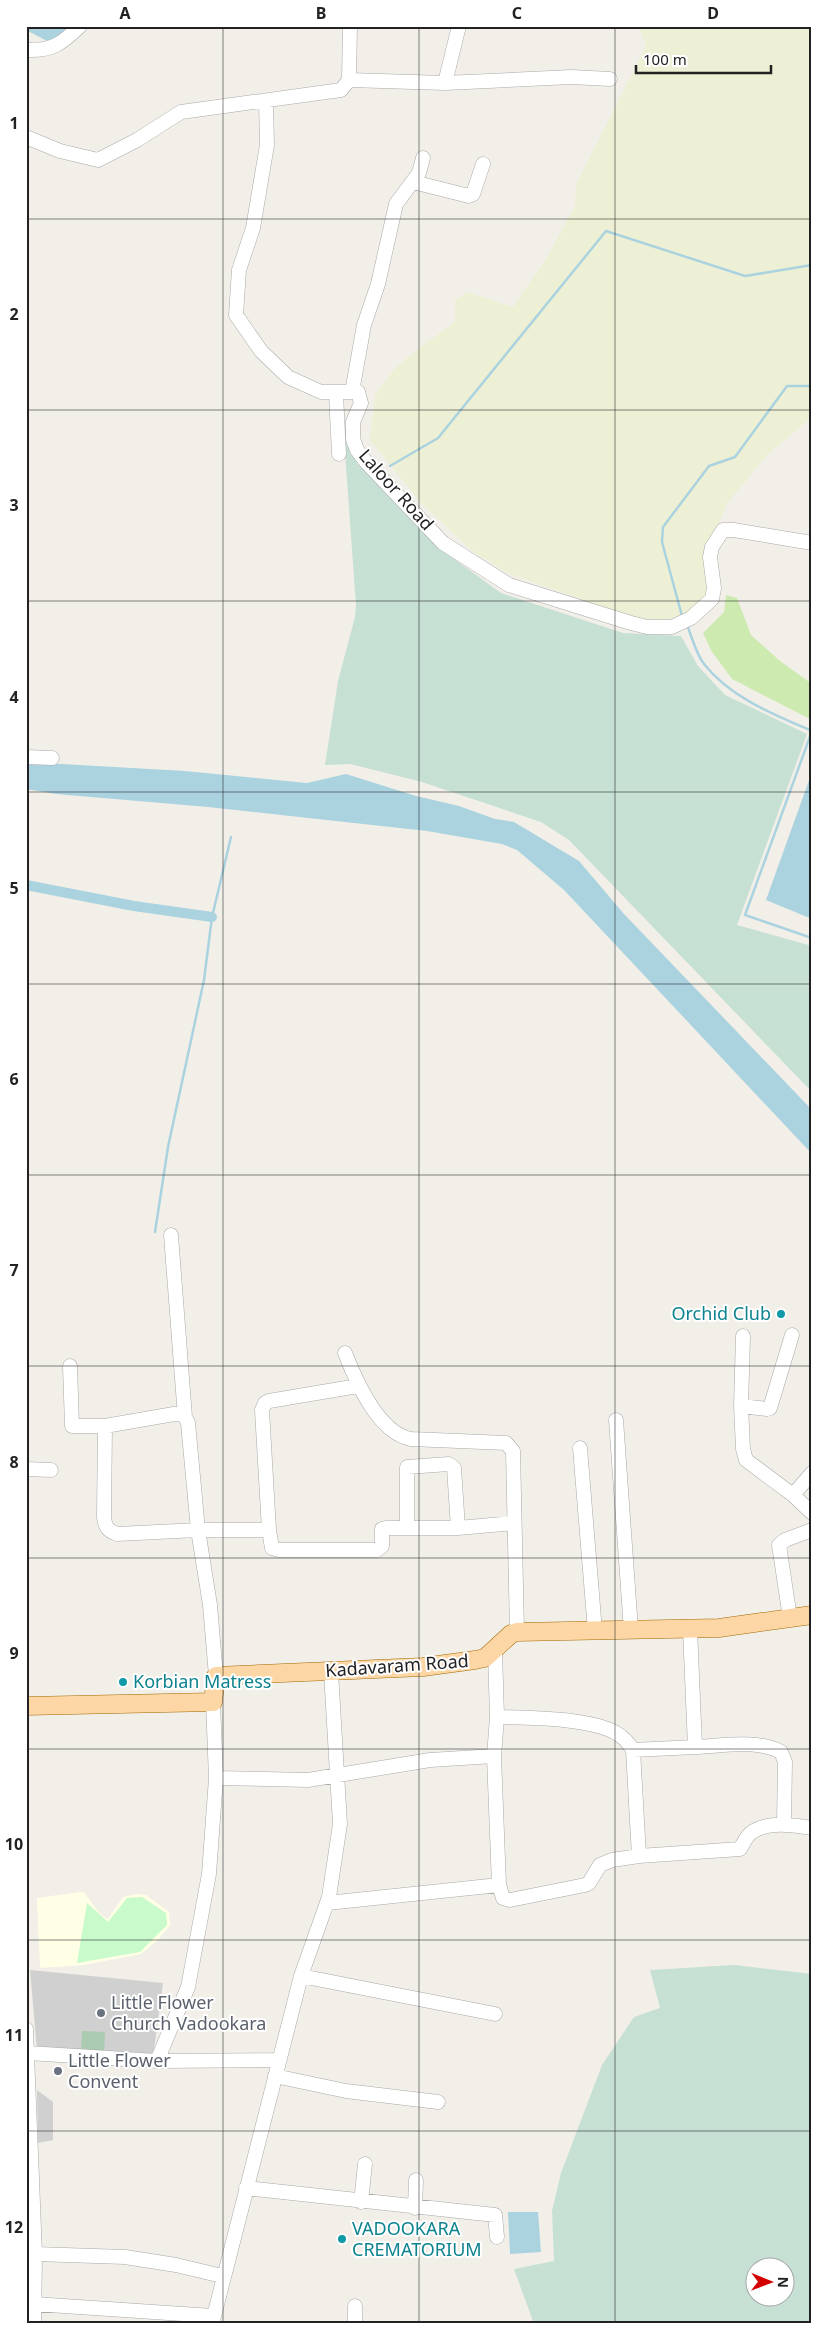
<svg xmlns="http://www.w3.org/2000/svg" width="838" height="2350" viewBox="0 0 838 2350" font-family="'Noto Sans',sans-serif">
  <rect width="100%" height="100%" fill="#f2efe9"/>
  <!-- education -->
  <path fill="#ffffe5" d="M80 1892H84L100 1914 108 1919 123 1897 137 1894 146 1895 169 1912 170 1925 159 1939 141 1954 84 1965 40 1968 37 1898Z"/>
  <!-- religious -->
  <path fill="#d0d0d0" d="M30 1970 163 1983 153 2057 37 2050Z
    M37 2090 53 2102V2140L38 2143Z"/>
  <!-- farmland -->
  <path fill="#eef0d5" d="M639 26H812V417L768 454 726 505 705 558 709 595 694 611 674 622 633 618 508 573 473 552 420 502 370 440 375 395 395 368 423 345 455 322V300L468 292 513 307 547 257 575 206 576 185 646 46Z"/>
  <!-- grass -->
  <path fill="#cdebb0" d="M726 595 737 598 751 635 780 661 812 684V720L732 679 712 652 703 633 724 612Z"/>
  <!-- wetland -->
  <path fill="#c6e0d4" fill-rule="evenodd" d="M343 424 357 463 443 551 501 593 623 633 681 636 698 666 725 695 807 734 737 925 812 946V1092L569 840 541 822 422 782 350 764 325 765 338 681 355 617 356 605Z
    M734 1965 812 1974V2324H534L514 2269 554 2261 552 2211 561 2173 602 2065 634 2017 660 2008 650 1970ZM756 2268H786V2298H756Z"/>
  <!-- cemetery -->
  <path fill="#aacbaf" d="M82 2031 105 2032 104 2052 81 2051Z"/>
  <!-- park -->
  <path fill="#c8facc" d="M142 1897 166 1913 167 1925 140 1952 77 1963 87 1903 108 1922 127 1898Z"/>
  <!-- water -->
  <path fill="#aad3df" d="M26 26H79L49 42 26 30Z
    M26 762 185 771 307 783 346 774 416 796 459 806 495 819 514 822 579 861 624 914 812 1110V1154L564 890 517 850 502 844 427 831 208 807 56 794 26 789Z
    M812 772V919L766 900Z
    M508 2212H538L541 2252 510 2254Z"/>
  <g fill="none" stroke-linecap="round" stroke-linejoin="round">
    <!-- stream -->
    <path stroke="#aad3df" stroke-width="2.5" d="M390 466 438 438 606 231 745 276 812 265
      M682 616 662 542 663 527 709 466 735 457 787 386H812
      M687 625C692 637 696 654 704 664 731 698 773 714 812 731L745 915 812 938
      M155 1232 168 1147 204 980 212 917 231 837"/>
    <!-- canal -->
    <path stroke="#aad3df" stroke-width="10" d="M26 885 134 906 212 917"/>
    <defs>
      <path id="minor" d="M26 50C53 51 61 44 80 26
        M349 80 445 83 459 26
        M445 83 571 77 610 79
        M266 102 267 145 253 228 239 270 236 315 261 351 288 377 321 392H358L361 403 353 422V439L357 450 366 462 443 543 509 585 631 623 647 627H672L691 618 712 599 714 588 710 557 712 547 723 530H734L812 543
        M26 137 60 151 98 160 137 140 181 112 341 90 349 80 350 26
        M413 182 469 196 473 194 483 164
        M352 392 364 325 378 284 396 204 419 173 423 158
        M336 394 339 454
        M26 757 52 758
        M171 1235 185 1417
        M743 1336 741 1406 743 1449 746 1460 793 1495 812 1513
        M345 1353C356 1381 378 1433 411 1439L506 1443 513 1451 517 1632
        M70 1366 72 1426H105L174 1414C182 1414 185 1415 188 1423L198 1530H269L272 1548 279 1550H377L382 1546V1529L386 1528H458L514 1523
        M741 1406 767 1409 770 1408 792 1335
        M616 1420 631 1630
        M105 1426 104 1517C105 1527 108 1531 117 1534L198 1530 210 1605 216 1676
        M580 1448 595 1631
        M26 1469 51 1470
        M793 1495 812 1473
        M407 1528V1467L449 1464 454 1468 458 1528
        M269 1530 262 1410 265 1403 269 1401 358 1386
        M790 1618 779 1545 785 1540 812 1530
        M690 1629 695 1747C723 1746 757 1739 781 1752L785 1762 784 1824
        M213 1702 216 1778 209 1874 188 1987 157 2061 278 2060
        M497 1717C527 1718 601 1717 623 1738 627 1741 630 1746 633 1750L639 1856
        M633 1750 695 1747
        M216 1778 308 1780 430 1760 494 1756 497 1717 495 1651
        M499 1885 503 1898 510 1900 585 1885 589 1883 600 1865 612 1860 639 1856 740 1849C743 1844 747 1835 752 1832 769 1821 793 1825 812 1828
        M327 1903 499 1885 494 1756
        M301 1976 495 2014
        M26 2029 35 2254 34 2324
        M28 2053 157 2061
        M275 2076 346 2091 438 2102
        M246 2188 495 2215 497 2237
        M361 2202 365 2164
        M415 2208 416 2180
        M35 2254 125 2257 176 2265 222 2276
        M34 2304 213 2316
        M355 2306V2324
        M212 2324 301 1976 329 1897 340 1824 331 1672"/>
      <path id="major" d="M26 1706 213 1702 216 1676 423 1667 475 1660 485 1658 511 1634 517 1632 719 1628 812 1615"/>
    </defs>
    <!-- minor casing -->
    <use href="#minor" stroke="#a9a9a9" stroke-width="15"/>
    <!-- major casing -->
    <use href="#major" stroke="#a06b00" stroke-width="19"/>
    <!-- minor -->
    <use href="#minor" stroke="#fff" stroke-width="14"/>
    <!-- major -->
    <use href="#major" stroke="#fcd6a4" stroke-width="18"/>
  </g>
  <!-- grid -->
  <path fill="none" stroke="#222" stroke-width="1" stroke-opacity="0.55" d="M223 26V2324M419 26V2324M615 26V2324M26 219H812M26 410H812M26 601H812M26 792H812M26 984H812M26 1175H812M26 1366H812M26 1558H812M26 1749H812M26 1940H812M26 2131H812"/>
  <!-- markers -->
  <g fill="#0f9aa8" stroke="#fff" stroke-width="2">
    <circle cx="781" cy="1314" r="5"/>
    <circle cx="123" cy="1682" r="5"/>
    <circle cx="342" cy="2239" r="5"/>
  </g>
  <g fill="#6b7280" stroke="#fff" stroke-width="2">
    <circle cx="101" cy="2013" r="5"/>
    <circle cx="58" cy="2071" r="5"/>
  </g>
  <g text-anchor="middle" stroke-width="4" stroke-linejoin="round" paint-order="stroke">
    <!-- street labels -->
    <g font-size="18" fill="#222" stroke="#fff">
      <text transform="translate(396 490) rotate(48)" y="6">Laloor Road</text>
      <text transform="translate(397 1666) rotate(-4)" y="6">Kadavaram Road</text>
    </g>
    <!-- culture labels -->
    <g font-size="18" fill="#0d838f" stroke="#fff" text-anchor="start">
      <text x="771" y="1320" text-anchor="end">Orchid Club</text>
      <text x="133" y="1688">Korbian Matress</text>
      <text x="352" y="2235">VADOOKARA<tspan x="352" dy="21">CREMATORIUM</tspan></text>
    </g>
    <!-- worship labels -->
    <g font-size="18" fill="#5b616d" stroke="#fff" text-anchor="start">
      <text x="111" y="2009">Little Flower<tspan x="111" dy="21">Church Vadookara</tspan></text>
      <text x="68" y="2067">Little Flower<tspan x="68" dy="21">Convent</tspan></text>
    </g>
  </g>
  <!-- border -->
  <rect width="838" height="2350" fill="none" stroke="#ffffff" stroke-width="55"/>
  <!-- north arrow -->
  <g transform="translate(770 2282) rotate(91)"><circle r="24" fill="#ffffff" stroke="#a7a7a7"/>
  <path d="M0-4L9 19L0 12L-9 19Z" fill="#d40000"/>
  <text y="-8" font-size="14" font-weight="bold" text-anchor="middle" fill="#222222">N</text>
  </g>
  <!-- scale -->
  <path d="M636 65v8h135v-8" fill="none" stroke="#222222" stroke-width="2.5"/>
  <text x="643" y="65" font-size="15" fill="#222222" stroke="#ffffff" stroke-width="4" paint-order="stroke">100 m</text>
  <rect x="28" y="28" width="782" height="2294" fill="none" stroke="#222" stroke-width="2"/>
  <g font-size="16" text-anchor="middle" font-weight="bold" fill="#222">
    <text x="125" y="19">A</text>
    <text x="321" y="19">B</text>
    <text x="517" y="19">C</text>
    <text x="713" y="19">D</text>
    <text x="14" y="129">1</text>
    <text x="14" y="320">2</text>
    <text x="14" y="511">3</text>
    <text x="14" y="703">4</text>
    <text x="14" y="894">5</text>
    <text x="14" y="1085">6</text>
    <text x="14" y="1276">7</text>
    <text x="14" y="1468">8</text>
    <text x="14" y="1659">9</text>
    <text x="14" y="1850">10</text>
    <text x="14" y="2041">11</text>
    <text x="14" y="2233">12</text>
  </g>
</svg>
